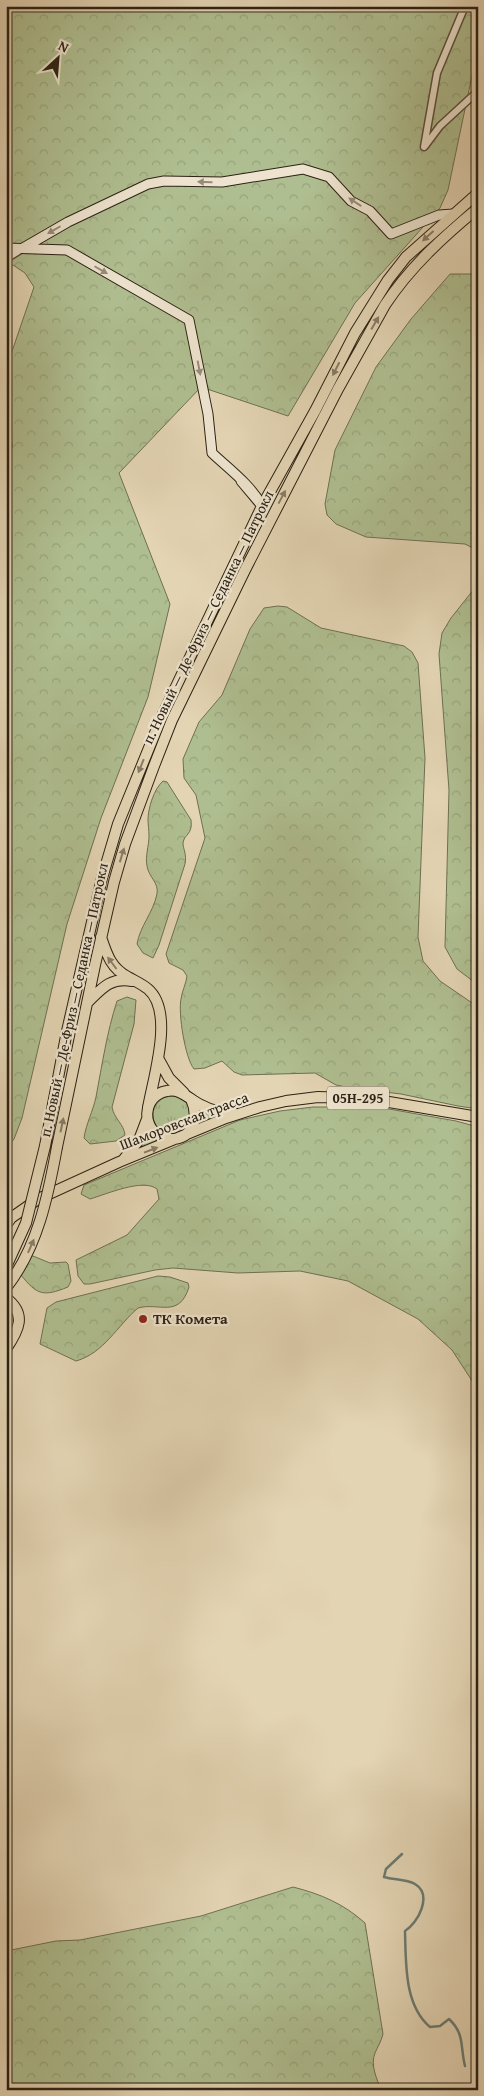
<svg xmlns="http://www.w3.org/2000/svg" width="484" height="2096" viewBox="0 0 484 2096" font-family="'Gentium Book Plus',serif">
  <defs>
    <pattern id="grass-tufts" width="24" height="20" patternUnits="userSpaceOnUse" patternTransform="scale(1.25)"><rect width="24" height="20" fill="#afbe90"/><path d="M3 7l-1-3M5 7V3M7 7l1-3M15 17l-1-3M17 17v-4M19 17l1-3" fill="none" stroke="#97a37b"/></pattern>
    <pattern id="forest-crowns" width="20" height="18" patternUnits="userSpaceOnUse" patternTransform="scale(1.25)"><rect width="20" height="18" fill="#afbe90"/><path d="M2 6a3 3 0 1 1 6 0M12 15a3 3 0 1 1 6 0" fill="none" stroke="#97a37b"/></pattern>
  </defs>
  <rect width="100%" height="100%" fill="#e3d4b3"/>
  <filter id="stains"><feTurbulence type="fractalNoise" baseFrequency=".004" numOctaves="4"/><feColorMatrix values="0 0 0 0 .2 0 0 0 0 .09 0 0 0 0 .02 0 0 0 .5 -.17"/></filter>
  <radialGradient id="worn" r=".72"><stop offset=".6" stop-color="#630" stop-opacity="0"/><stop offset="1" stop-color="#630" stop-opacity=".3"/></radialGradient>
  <!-- grass -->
  <path fill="url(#grass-tufts)" stroke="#6e7052" d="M153 1115a19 19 0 1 1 38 0a19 19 0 1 1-38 0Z
    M199 1109 217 1118 198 1125Z
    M147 1132 160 1142 139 1149Z"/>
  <!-- forest -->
  <path fill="url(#forest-crowns)" stroke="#6e7052" d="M6 6H478V67L473 71 448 190 440 208 355 303 288 416 201 387 119 473 170 604 148 697 101 818 67 924 22 1118 14 1139 6 1149V454L13 447 6 416V369L34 287 25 273 13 265 6 268Z
    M450 274H478V559L475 549 465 544 366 537 336 524 327 515 325 504 335 450 376 367 411 319Z
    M478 584V985L457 969 445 947 449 790 439 654 442 633 451 618Z
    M278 606 287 607 321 628 404 646 412 652 418 663 425 758 418 937 423 961 440 981 478 1007V1109L458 1106 401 1094 351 1088 336 1085 315 1073 242 1075 234 1072 222 1061 205 1068 194 1069C185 1058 178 1013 181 999 182 991 186 984 187 976L183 970 169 963 166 954 205 838 196 795 184 778 183 759 199 722 222 695 250 629 264 608Z
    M163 781 167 782 191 820C193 835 184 834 183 843 183 849 187 854 185 864L159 945 153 958 143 953 137 944C140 926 153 913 157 894 159 882 149 878 147 866 145 856 149 846 149 836 149 830 148 825 148 820 148 808 154 789 163 781Z
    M127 997 136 1000 134 1024 112 1107C114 1119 124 1124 125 1135L116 1141 90 1144 84 1138C86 1124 93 1111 96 1097 102 1065 107 1032 117 1001Z
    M313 1107H378L456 1121 478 1127V1390L452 1350 418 1319 348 1281 300 1271 238 1273 173 1268 155 1270 90 1284H84L78 1276 76 1260 127 1235 159 1199 157 1189C143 1178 107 1194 90 1199L81 1194 84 1185 240 1120 280 1111Z
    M33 1256 50 1263 66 1262 68 1264 71 1281 68 1287C43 1297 37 1295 21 1275L30 1257Z
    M158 1276 170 1277 188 1283 189 1287C179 1319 159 1302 138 1308 117 1326 104 1353 76 1361L40 1344 47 1308 56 1302Z
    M293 1887C321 1894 344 1904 365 1923L383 2034C381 2042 378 2046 375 2053 370 2065 377 2079 381 2090H6V1951L56 1941 80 1940 201 1916Z"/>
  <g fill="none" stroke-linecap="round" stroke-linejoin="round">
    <!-- stream -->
    <path stroke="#6b7c72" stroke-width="2.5" d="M402 1854 386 1869 384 1877C394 1880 406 1879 415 1884 433 1895 418 1923 405 1931 406 1963 404 2005 430 2027L440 2026 449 2019C465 2034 460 2046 465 2066"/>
    <defs>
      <path id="minor" d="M425 146 440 126 478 91
        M424 147 437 73 465 6
        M6 259 22 249"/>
      <path id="secondary" d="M6 248 67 250 189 320 208 414 212 453C229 469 251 485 262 506L241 481
        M23 248 68 222 148 184 164 181 222 182 303 169 329 177 351 201 370 211 391 234 439 215 453 214"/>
      <path id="primary" d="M191 1099C201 1120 190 1144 165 1138 140 1131 142 1095 167 1091 181 1088 190 1100 201 1105 212 1111 223 1113 235 1114
        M124 1159 139 1140 147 1119
        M6 1225 11 1218 38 1199 119 1162 226 1118 260 1107 286 1101 318 1097 354 1098 389 1102 478 1117"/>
      <path id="trunk" d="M101 937C107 955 111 968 128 977 135 981 142 984 148 989 175 1012 153 1078 148 1108
        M88 1002C102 988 111 977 132 981
        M158 1058 169 1078 184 1093
        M45 1146 67 1031 102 878 118 824 162 716 262 506 315 411 355 333 388 280 406 257 478 193
        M57 1147 95 965 114 882 125 844 154 766 172 720 245 570 338 389 385 305C410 267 443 237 478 208
        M6 1298C27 1314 19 1330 6 1349"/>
    </defs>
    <!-- minor casing -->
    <use href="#minor" stroke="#5a4e3c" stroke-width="9"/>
    <!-- secondary casing -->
    <use href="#secondary" stroke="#2c2214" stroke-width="11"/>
    <!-- primary casing -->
    <use href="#primary" stroke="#2c2214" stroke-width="12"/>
    <!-- trunk casing -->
    <use href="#trunk" stroke="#2c2214" stroke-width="12"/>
    <!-- minor -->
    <use href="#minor" stroke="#ede3ce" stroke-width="6"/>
    <!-- secondary -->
    <use href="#secondary" stroke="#ede3ce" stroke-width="9"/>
    <!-- primary -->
    <use href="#primary" stroke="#e3d4b3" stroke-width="10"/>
    <!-- trunk -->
    <use href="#trunk" stroke="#e3d4b3" stroke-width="10"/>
    <defs>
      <path id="trunk-bridge" d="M6 1267 26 1223 45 1146
        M6 1288C38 1247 48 1196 57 1147"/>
    </defs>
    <!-- trunk-bridge casing -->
    <use href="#trunk-bridge" stroke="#2c2214" stroke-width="12" stroke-linecap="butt"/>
    <!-- trunk-bridge -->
    <use href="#trunk-bridge" stroke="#e3d4b3" stroke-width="10"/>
  </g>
  <!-- one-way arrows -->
  <defs><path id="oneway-solid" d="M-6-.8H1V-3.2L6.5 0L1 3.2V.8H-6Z" transform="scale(1.25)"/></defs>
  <g fill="#968c7a">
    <use href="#oneway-solid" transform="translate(205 182) rotate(-179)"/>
    <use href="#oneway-solid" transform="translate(355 202) rotate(-147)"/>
    <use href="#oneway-solid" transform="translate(54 230) rotate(150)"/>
    <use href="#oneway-solid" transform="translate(101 270) rotate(30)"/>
    <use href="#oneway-solid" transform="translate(199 368) rotate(79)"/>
  </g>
  <g fill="#887b64">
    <use href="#oneway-solid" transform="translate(428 236) rotate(138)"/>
    <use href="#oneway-solid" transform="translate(375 323) rotate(-60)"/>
    <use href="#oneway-solid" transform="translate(336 369) rotate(117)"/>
    <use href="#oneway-solid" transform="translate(282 497) rotate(-62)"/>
    <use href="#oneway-solid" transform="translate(141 766) rotate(112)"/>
    <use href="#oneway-solid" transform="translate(122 855) rotate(-73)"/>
    <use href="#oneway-solid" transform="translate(112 963) rotate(-127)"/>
    <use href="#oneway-solid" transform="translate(62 1125) rotate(-78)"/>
    <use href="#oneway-solid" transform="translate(151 1150) rotate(-21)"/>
    <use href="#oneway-solid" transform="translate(31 1246) rotate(-66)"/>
  </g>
  <!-- markers -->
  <circle fill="#8f2418" stroke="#ede3ce" stroke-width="2" cx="143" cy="1319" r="5"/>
  <g text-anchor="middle" stroke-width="4.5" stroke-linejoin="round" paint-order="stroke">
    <!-- shield labels -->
    <rect fill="#ede3ce" stroke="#665c4c" stroke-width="1" x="327" y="1086.5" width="62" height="23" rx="4"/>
    <g font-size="14" font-weight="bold" fill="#2c2214">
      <text x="358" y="1103">05Н-295</text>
    </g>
    <!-- street labels -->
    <g font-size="15" fill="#2c2214" stroke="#ede3ce">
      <text transform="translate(208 617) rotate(-64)" y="5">п. Новый — Де-Фриз — Седанка — Патрокл</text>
      <text transform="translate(74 1000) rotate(-78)" y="5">п. Новый — Де-Фриз — Седанка — Патрокл</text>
      <text transform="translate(184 1121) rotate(-21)" y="5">Шаморовская трасса</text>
    </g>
    <!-- poi labels -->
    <g font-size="15" font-weight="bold" fill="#2c2214" stroke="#ede3ce" text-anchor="start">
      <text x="153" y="1324">ТК Комета</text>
    </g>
  </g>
  <!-- margin -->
  <rect width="484" height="2096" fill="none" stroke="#e3d4b3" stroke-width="25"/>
  <rect x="8" y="8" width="469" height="2081" fill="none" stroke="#2c2214" stroke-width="2.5"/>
  <rect x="12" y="12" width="459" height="2071" fill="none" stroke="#2c2214"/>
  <!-- north arrow -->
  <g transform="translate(58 58) rotate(26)" stroke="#ede3ce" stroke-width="4" paint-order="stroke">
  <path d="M0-4L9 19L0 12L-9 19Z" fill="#2c2214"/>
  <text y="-8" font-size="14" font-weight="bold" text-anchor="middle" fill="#2c2214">N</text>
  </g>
  <rect width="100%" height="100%" filter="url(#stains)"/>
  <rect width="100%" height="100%" fill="url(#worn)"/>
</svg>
